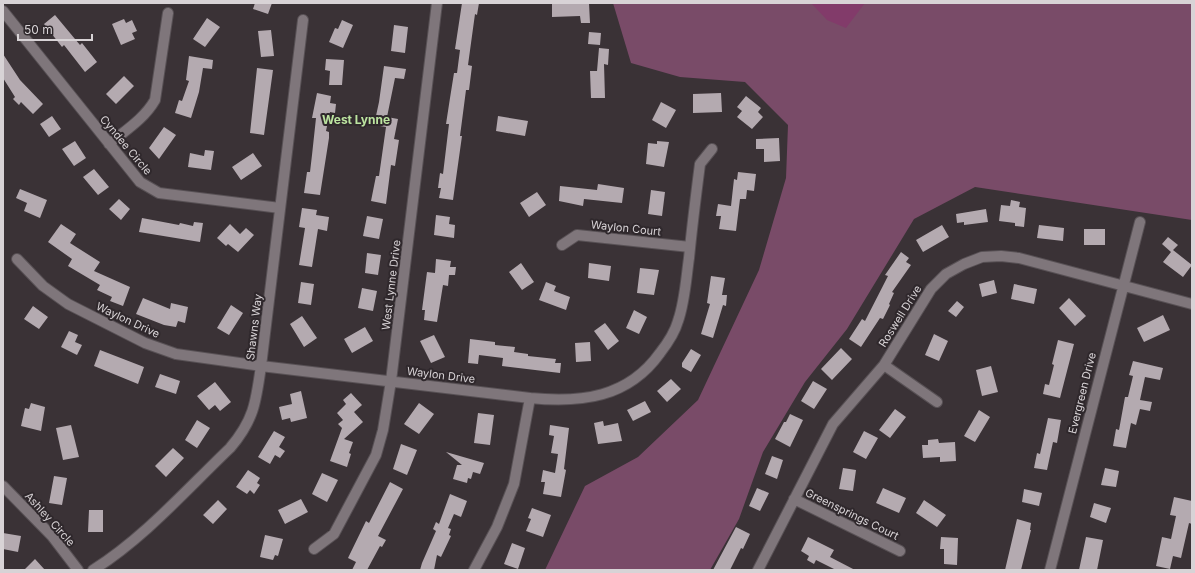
<svg xmlns="http://www.w3.org/2000/svg" width="1195" height="573" viewBox="0 0 1195 573" font-family="Inter,sans-serif">
  <rect width="100%" height="100%" fill="#3a3236"/>
  <!-- green -->
  <path fill="#794b68" d="M613 3H1192V220L975 187 914 219 847 329 805 382 763 452 739 519 710 570H545L585 486 638 457 698 400 759 270 786 178 788 125 745 82 680 77 631 63Z"/>
  <!-- water -->
  <path fill="#823b6a" d="M811 3H865L846 28 827 20Z"/>
  <!-- building -->
  <path fill="#b4aab0" d="M255 3H272L268 14 253 9Z
    M462 3H479L477 15 475 14 468 65 472 66 469 90H466L460 136H462L453 200 439 198 441 188H438L440 173 443 174 449 124H446L450 98 454 73H457L460 50 455 49Z
    M552 3H589L590 23H581L580 16 552 17Z
    M55 15 80 45 82 43 97 62 85 72 64 45 62 47 44 24Z
    M207 18 220 27 205 47 193 39Z
    M124 19 126 23 132 20 137 31 132 33 135 39 121 45 112 24Z
    M342 20 353 25 343 48 329 42 335 28 338 29Z
    M394 25 408 27 405 53 391 51Z
    M271 30 274 56 261 57 258 31Z
    M589 32 601 33 600 45 588 44Z
    M599 48 609 49 608 65 604 64 605 98H591L590 71H597Z
    M3 54 20 80 43 104 33 114 21 102 19 105 13 99 15 97 3 78Z
    M189 56 213 60 212 69 203 68 199 92 191 118 175 113 179 100 182 101 189 81 186 80Z
    M326 59 344 60 342 85H329L330 71 325 70Z
    M384 66 406 69 404 79 395 78 387 117 398 119 394 139 399 140 395 166 391 165 386 204 371 201 376 176H379L386 127 374 125 379 102Z
    M257 68 273 70 264 135 250 133Z
    M124 76 134 86 116 104 106 94Z
    M317 93 331 96 330 103 336 104 335 113 330 112 326 131 329 132V138L320 195 304 193 307 172H310L312 155 316 118H312Z
    M721 93 722 112 693 113V94Z
    M746 96 761 108 758 112 763 117 752 129 737 117 742 111 737 107Z
    M661 102 676 110 666 128 652 120Z
    M52 116 61 129 49 137 40 124Z
    M498 116 528 121 525 136 496 131Z
    M164 127 176 135 159 159 149 148Z
    M779 138 780 161 764 162V149H756V139Z
    M75 141 86 158 74 166 62 149Z
    M657 141 669 142 664 167 646 164 648 143 657 144Z
    M205 150 214 151 211 170 188 167 190 153 204 156Z
    M253 153 262 166 241 180 232 167Z
    M94 169 109 187 98 195 83 177Z
    M738 172 756 174 754 191 747 190 746 199H740L736 231 719 229 721 216H716L718 204 731 206 734 179 737 180Z
    M598 184 624 188 622 203 584 199 583 206 559 201 560 186 597 190Z
    M20 189 47 200 40 218 24 211 27 203 16 198Z
    M651 190 665 192 662 216 648 214Z
    M537 192 546 205 529 217 520 203Z
    M119 199 130 209 121 220 109 209Z
    M1011 200 1020 202 1019 207 1026 208 1024 227 1015 226V223L999 221 1001 205 1010 206Z
    M302 208 317 210 316 215 329 217 327 231 318 229 312 267 299 265 305 228 299 227Z
    M986 209 988 222 964 225V222L957 223 956 214Z
    M436 215 450 217 449 224 455 225 454 238 434 235Z
    M367 216 383 219 379 239 363 236Z
    M142 218 179 225 180 223 193 226 194 222 203 223 200 242 139 232Z
    M61 224 76 234 70 243 100 262 94 271 130 287 123 306 110 301 112 297 97 290 100 285 68 266 72 259 48 242Z
    M230 224 240 234 246 228 254 235 238 252 228 244 226 246 217 238Z
    M942 225 949 237 923 252 916 240Z
    M1039 225 1064 228 1063 241 1037 238Z
    M1084 229H1105V245H1084Z
    M1168 237 1178 245 1173 250 1192 265 1183 277 1163 262 1171 252 1162 244Z
    M901 252 909 258 906 262 911 265 892 292 894 293 889 304 890 305 883 319 880 318 861 347 849 339 862 319 865 321 888 276 885 275Z
    M367 253 381 255 378 275 365 273Z
    M436 259 451 261 450 267H456L455 275H449L448 286 443 285 437 322 424 320 425 310H422L427 272 435 273Z
    M521 263 534 282 522 290 509 272Z
    M589 263 611 266 609 281 588 278Z
    M640 268 659 270 654 295 637 293Z
    M711 276 725 278 722 295H727L726 306 723 305 713 338 701 334 710 304 707 303Z
    M994 280 997 293 982 297 979 284Z
    M301 282 314 284 311 305 298 303Z
    M546 282 556 286 554 291 570 297 566 310 539 300Z
    M1014 284 1037 289 1034 304 1011 299Z
    M362 288 377 291 373 311 358 308Z
    M143 298 170 309 171 303 188 307 185 323 178 321 176 327 164 325 136 314Z
    M1069 298 1086 316 1075 326 1059 308Z
    M957 301 964 307 956 317 948 311Z
    M231 305 243 313 229 335 217 328Z
    M33 306 48 317 39 329 24 319Z
    M634 310 647 317 639 334 626 328Z
    M1163 315 1170 330 1144 342 1137 328Z
    M302 316 317 338 304 347 290 324Z
    M605 323 619 341 608 350 594 331Z
    M365 327 373 341 352 353 344 339Z
    M69 331 78 335 75 342 82 345 77 355 61 347Z
    M934 334 948 341 939 361 925 355Z
    M434 335 445 357 431 363 420 341Z
    M470 339 495 342V345L515 347 514 352 528 354V356L556 359 555 363H561L560 373 502 366 503 358 479 355 478 364 468 363Z
    M1058 340 1074 344 1060 398 1043 394 1045 384 1049 385 1054 365 1052 364Z
    M590 342 591 361 576 362 575 343Z
    M841 348 852 359 832 380 821 369Z
    M691 349 701 355 691 372 682 367V363Z
    M100 350 144 367 138 384 94 366Z
    M1133 361 1163 368 1160 380 1145 377 1140 400 1152 402 1150 411 1140 409 1136 425 1131 423 1126 448 1113 446 1116 429 1119 430 1125 397H1128L1133 376 1129 375Z
    M991 366 998 392 982 396 976 370Z
    M160 374 180 381 176 394 155 387Z
    M671 379 681 389 667 402 657 391Z
    M813 381 827 389 814 409 801 401Z
    M215 382 231 402 220 411 215 405 209 410 197 396Z
    M301 391 307 418 291 422 290 418 282 420 279 407 292 404 290 394Z
    M351 393 362 405 354 412 363 422 344 439 353 442 349 453 351 454 347 467 330 461 342 428 338 424 343 420 337 413 346 404 343 400Z
    M645 401 651 412 633 421 627 410Z
    M31 403 45 407 41 431 21 426 25 408 29 409Z
    M419 403 434 414 419 434 404 424Z
    M895 409 906 417 890 438 879 430Z
    M979 410 990 417 975 442 964 436Z
    M478 413 494 415 490 445 474 443Z
    M790 414 803 420 790 447 775 439 784 422H786Z
    M1048 418 1061 420 1057 443 1053 442 1047 470 1034 468 1037 453 1040 454Z
    M197 420 210 428 197 448 185 440Z
    M603 421 604 426 618 423 622 441 598 444 594 423Z
    M71 425 79 457 63 460 56 428Z
    M550 425 569 428 564 469 566 470 561 497 543 494 545 482H541L543 470 555 473 558 454 551 453 554 436 549 435Z
    M274 431 285 437 279 447 285 451 280 458 275 455 270 464 258 457Z
    M864 431 878 438 866 459 853 452Z
    M938 439 939 443 955 442 956 461 940 462V457L923 458 922 445H928V440Z
    M401 444 417 450 407 475 393 469Z
    M173 448 184 458 166 477 155 466Z
    M446 452 484 463 480 474 473 472 471 479 468 478 467 483 453 479 457 465H462Z
    M772 456 783 460 777 479 765 474Z
    M843 468 856 470 853 491 839 489Z
    M1105 468 1119 471 1116 487 1101 485Z
    M248 470 260 478 257 483 260 485 254 494 250 490 247 494 236 487Z
    M322 473 338 480 327 502 312 494Z
    M54 476 67 478 62 505 49 503Z
    M390 482 403 489 378 536 386 540 382 547 380 546 367 570H352L356 562 348 558 366 521 369 523Z
    M757 488 769 493 760 511 749 506Z
    M883 488 906 498 899 513 876 503Z
    M1024 489 1042 493 1039 506 1022 502Z
    M450 494 467 501 461 517 454 514 448 528 451 529 449 535 451 536 441 557 437 555 434 570H420L422 563 436 531 433 529 436 522 439 524Z
    M1174 497 1192 501V524L1189 523 1181 558 1173 556 1170 569 1156 566 1162 537 1171 539 1176 516 1170 515Z
    M301 499 308 512 285 524 278 510Z
    M218 500 227 509 213 524 203 515Z
    M924 500 946 515 937 527 916 513Z
    M1094 503 1111 508 1106 523 1090 517Z
    M532 508 551 515 543 537 526 531 531 519 528 518Z
    M89 510H103V532H88Z
    M1017 519 1031 523 1030 530H1031L1021 570H1005Z
    M736 527 750 534 743 549 741 548 730 570H713Z
    M3 533 21 536 18 552 3 549Z
    M265 535 283 539 278 556 275 555 273 560 260 557Z
    M808 537 834 550 830 557 855 570H836L816 560 814 564 807 560 809 556 801 551Z
    M941 537 958 538 957 565 944 564V549H940Z
    M1086 537 1103 540 1097 570H1079Z
    M512 543 525 548 518 569 504 564Z
    M35 559 45 570H24Z"/>
  <g fill="none" stroke-linecap="round" stroke-linejoin="round">
    <defs>
      <path id="minor" d="M3 11 140 182 159 193 280 208
        M109 144C126 130 144 119 155 100L168 13
        M562 245 577 235 690 247
        M17 259 43 286 68 304 145 343 176 354 261 366 530 398C581 403 628 398 660 353 667 344 675 332 678 321 685 301 686 279 689 258 692 227 696 195 700 164L712 149
        M884 365 937 402
        M3 486 52 536 78 570
        M794 499 900 551
        M314 549 334 534 376 455 383 430 391 381 437 3
        M93 570C144 538 186 490 230 448 254 420 256 402 261 366L303 20
        M474 570 497 527 514 484 530 398
        M758 570 833 424 884 365 931 289 946 274 964 264 982 257 1001 256 1019 258 1192 304
        M1050 570 1140 222"/>
    </defs>
    <!-- minor casing -->
    <use href="#minor" stroke="#585155" stroke-width="12"/>
    <!-- minor -->
    <use href="#minor" stroke="#7f767b" stroke-width="10"/>
  </g>
  <g text-anchor="middle" stroke-width="4" stroke-linejoin="round" paint-order="stroke">
    <!-- street labels -->
    <g font-size="11" fill="#d8d3d6" stroke="#2f282c">
      <text transform="translate(126 145) rotate(50)" y="4">Cyndee Circle</text>
      <text transform="translate(626 228) rotate(6)" y="4">Waylon Court</text>
      <text transform="translate(391 285) rotate(-83)" y="4">West Lynne Drive</text>
      <text transform="translate(900 316) rotate(-58)" y="4">Roswell Drive</text>
      <text transform="translate(128 320) rotate(25)" y="4">Waylon Drive</text>
      <text transform="translate(254 327) rotate(-83)" y="4">Shawns Way</text>
      <text transform="translate(441 375) rotate(7)" y="4">Waylon Drive</text>
      <text transform="translate(1082 393) rotate(-76)" y="4">Evergreen Drive</text>
      <text transform="translate(852 514) rotate(26)" y="4">Greensprings Court</text>
      <text transform="translate(50 519) rotate(48)" y="4">Ashley Circle</text>
    </g>
    <!-- neighbourhood labels -->
    <g font-size="12" font-weight="bold" fill="#bce4a0" stroke="#2f282c">
      <text x="356" y="124">West Lynne</text>
    </g>
  </g>
  <!-- border -->
  <rect width="1195" height="573" fill="none" stroke="#d8d3d6" stroke-width="8"/>
  <!-- scale -->
  <path d="M18 34v6h74v-6" fill="none" stroke="#d8d3d6" stroke-width="2"/>
  <text x="24" y="34" font-size="12" fill="#d8d3d6" stroke="#2f282c" stroke-width="3" paint-order="stroke">50 m</text>
</svg>
